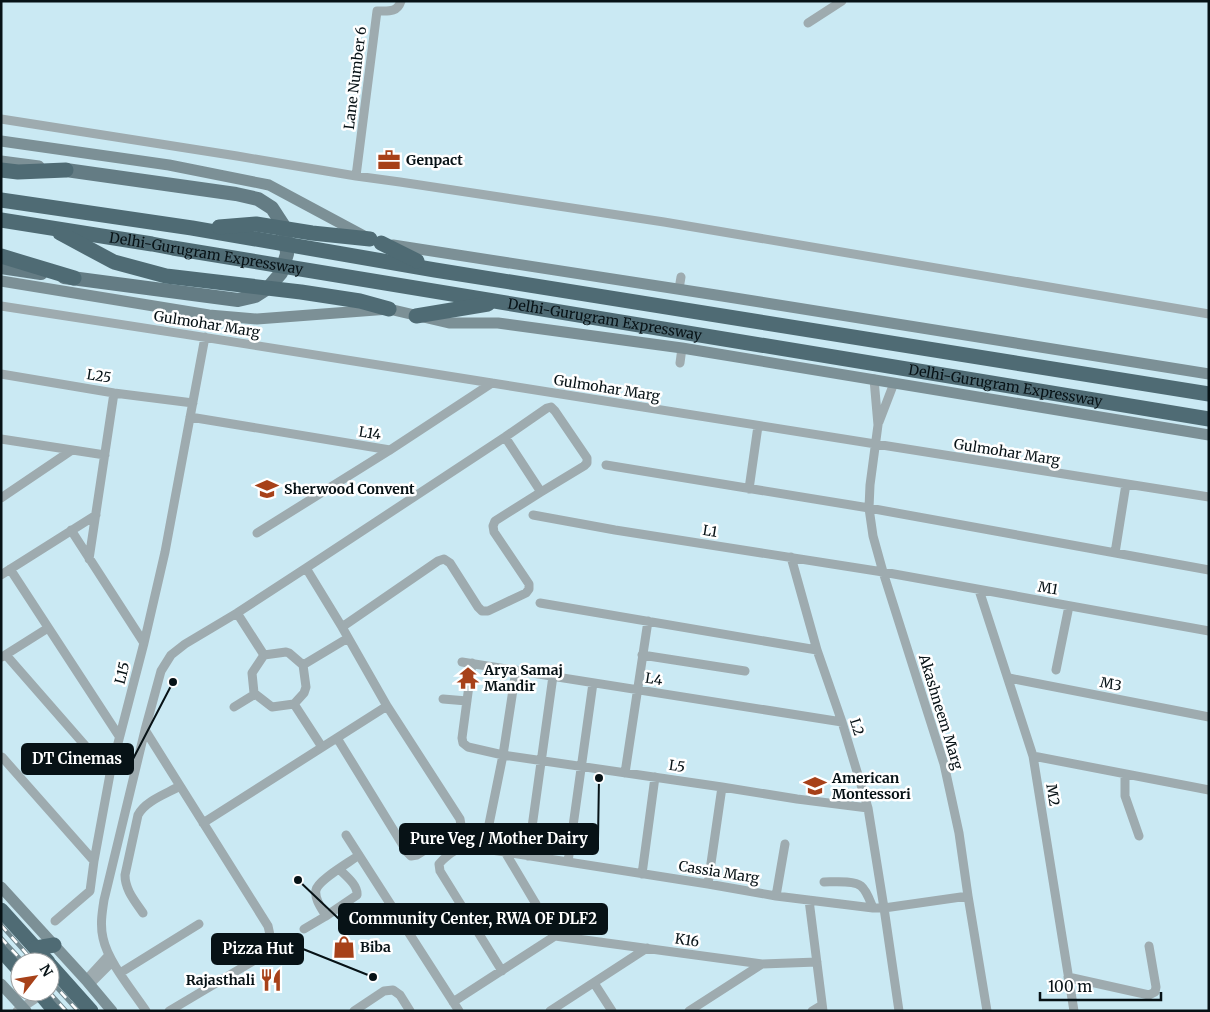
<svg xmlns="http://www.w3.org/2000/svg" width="1210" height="1012" viewBox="0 0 1210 1012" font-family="Merriweather,serif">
  <rect width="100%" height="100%" fill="#cae9f3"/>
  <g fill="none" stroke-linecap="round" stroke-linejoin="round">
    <!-- street -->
    <path stroke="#9eabaf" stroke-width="9" d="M808 23 842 1
      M1 119 237 156 356 176 400 182 664 222 1209 314
      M356 176 377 11C388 11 397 13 401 1
      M679 289 681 277
      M1 306C404 367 806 434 1209 497
      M680 363 682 348
      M1 374 114 393 193 403
      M874 379 878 425 870 485 869 508 873 536 883 572 944 764 959 833 968 896 987 1011
      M190 417 390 450
      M879 422 894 383
      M505 437 541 492
      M1 439 105 455
      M606 465 869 508 1209 570
      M749 489 758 426
      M1 498 72 450
      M533 515 615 530 883 572 1209 631
      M71 530 144 643
      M257 533 390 450 492 383
      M1115 553 1126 484
      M791 557 817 650 842 722 868 808 884 908 899 1011
      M89 559 114 393
      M306 568 342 627 387 706 460 819 461 825 457 830 417 855 411 856 407 852 337 738
      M10 569 119 736
      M1 575 96 515
      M979 590 1033 756 1074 1011
      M540 603 817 650
      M237 613 264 655
      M286 652 289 653 303 665 306 687 304 693 294 704 272 707 254 693 252 673 264 655Z
      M6 655 110 774
      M642 655 745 671
      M2 657 48 628
      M462 662 842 722
      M472 663 462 738 463 743 468 747 503 755 722 787 797 799 868 808
      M303 665 348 638
      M1056 670 1069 606
      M1009 678 1209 717
      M443 699 467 701
      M294 704 322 747
      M234 707 255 694
      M145 730 268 926C272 941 271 946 260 957L169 1011
      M1033 756 1209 790
      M2 757 94 861
      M625 773 648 621
      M1125 774V796L1139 836
      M203 823 387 706
      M346 835 459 1011
      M484 849 503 755 516 670
      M505 852 555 936
      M528 856 553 676
      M568 862 593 683
      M642 874 655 777
      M824 882C833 882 854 880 861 886 867 891 870 901 873 908
      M708 884 722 787
      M776 896 785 844
      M809 900 823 1011
      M143 913C135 901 125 890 125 875L138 815C145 801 166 794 180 786
      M326 916C322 909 314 899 316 890 318 880 350 862 359 855
      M55 921 90 891 94 861 110 774 144 643 165 552 205 337
      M304 929 326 916 357 895C358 885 346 876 339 869
      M555 936 762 964 817 962
      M502 971 440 871 439 864C443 859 446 857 451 853 465 844 470 845 485 849 491 850 498 851 505 852L708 884 776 896 873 908H884L968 896
      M120 973 199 924
      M1068 977 1149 995 1155 992 1156 987 1149 946
      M86 980 108 956
      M594 983 612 1011
      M90 984 112 962
      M453 1002 555 936
      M17 1011 41 995
      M146 1011C132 990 108 962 103 938 100 925 102 913 104 900L145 730 161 671 171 655 185 644 237 613 306 568 505 437 547 408 551 407 555 411 587 458V463L584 466 541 492 495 521 493 526 494 532 529 584V589L526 593 488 611H482L478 607 450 563 444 559 438 561 342 627
      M354 1011 384 991 393 990 400 995 410 1011
      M550 1011 647 948
      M689 1011 762 964
      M812 1011 822 1005"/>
    <!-- secondary -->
    <path stroke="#7c9096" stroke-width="11" d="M1 141 169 165 269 185 366 237
      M1 161 39 166
      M393 245 716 295 1209 374
      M1 281 209 315 257 319 389 309 449 323H498L682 348 1209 435
      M1 887 86 980 112 1011
      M1 984 26 1011"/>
    <!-- primary -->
    <path stroke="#647c84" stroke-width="14" d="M1 267 41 273
      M64 277 238 300 255 296 269 287 281 273 287 254 285 228 272 208 258 199 236 194 66 170"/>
    <!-- highway -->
    <g stroke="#4f6b74" stroke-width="15">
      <path d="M1 170 18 172 66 170"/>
      <path d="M1 200 192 228 435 270 1209 394"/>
      <path id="s1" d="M1 220 152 244 173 248 1209 419"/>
      <path d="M219 227 256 224 312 233 370 239"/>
      <path d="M60 233 114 262 166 276 301 292 360 301 389 309"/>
      <path d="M381 243 417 261"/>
      <path d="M1 256 74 278"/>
      <path d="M416 316 488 304"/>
      <path d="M1 910 48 962"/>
      <path d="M36 948 54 945"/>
      <path d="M1 950 20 971"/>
      <path d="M50 965 91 1011"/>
      <path d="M39 992 55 1011"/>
    </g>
    <defs>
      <path id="rail" d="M1 925 34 962
        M1 938 23 962
        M50 980 78 1011
        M49 992 66 1011"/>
    </defs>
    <!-- rail casing -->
    <use href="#rail" stroke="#71878e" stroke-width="4.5"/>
    <!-- rail -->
    <use href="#rail" stroke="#fff" stroke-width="2.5" stroke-dasharray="8" stroke-linecap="butt"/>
  </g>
  <!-- icons -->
  <defs>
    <symbol id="office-bare" viewBox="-9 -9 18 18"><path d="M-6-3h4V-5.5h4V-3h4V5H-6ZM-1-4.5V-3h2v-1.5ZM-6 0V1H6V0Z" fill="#a74119" stroke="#fff" stroke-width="2.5" paint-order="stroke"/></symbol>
    <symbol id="school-bare" viewBox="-9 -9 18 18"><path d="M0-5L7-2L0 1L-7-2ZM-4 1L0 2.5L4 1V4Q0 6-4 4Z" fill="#a74119" stroke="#fff" stroke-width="2.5" paint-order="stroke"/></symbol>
    <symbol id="temple-bare" viewBox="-9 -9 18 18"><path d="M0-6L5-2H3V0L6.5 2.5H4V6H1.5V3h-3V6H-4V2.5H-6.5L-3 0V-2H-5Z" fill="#a74119" stroke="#fff" stroke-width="2.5" paint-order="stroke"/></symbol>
    <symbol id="shop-bare" viewBox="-9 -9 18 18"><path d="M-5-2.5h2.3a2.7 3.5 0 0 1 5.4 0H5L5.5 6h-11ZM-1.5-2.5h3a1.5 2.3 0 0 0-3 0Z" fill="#a74119" stroke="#fff" stroke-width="2.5" paint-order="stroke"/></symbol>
    <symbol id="restaurant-bare" viewBox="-9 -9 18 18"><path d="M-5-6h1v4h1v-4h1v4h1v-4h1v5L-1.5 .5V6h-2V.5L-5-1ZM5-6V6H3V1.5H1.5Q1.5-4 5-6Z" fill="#a74119" stroke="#fff" stroke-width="2.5" paint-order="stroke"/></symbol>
  </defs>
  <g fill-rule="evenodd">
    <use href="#office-bare" x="373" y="144" width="32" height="32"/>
    <use href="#school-bare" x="251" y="473" width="32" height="32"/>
    <use href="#temple-bare" x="452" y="662" width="32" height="32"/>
    <use href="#school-bare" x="799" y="770" width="32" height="32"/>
    <use href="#shop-bare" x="328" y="931" width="32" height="32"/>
    <use href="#restaurant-bare" x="255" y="964" width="32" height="32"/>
  </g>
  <g text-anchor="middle" stroke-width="5" stroke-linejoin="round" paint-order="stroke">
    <!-- street labels -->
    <g font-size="14" fill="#071216" stroke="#fff">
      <text transform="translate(355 78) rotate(-83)" y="5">Lane Number 6</text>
      <text dy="5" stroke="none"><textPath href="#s1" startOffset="208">Delhi-Gurugram Expressway</textPath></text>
      <text dy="5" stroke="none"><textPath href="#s1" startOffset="612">Delhi-Gurugram Expressway</textPath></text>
      <text transform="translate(207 324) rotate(9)" y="5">Gulmohar Marg</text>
      <text transform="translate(99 376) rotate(9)" y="5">L25</text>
      <text dy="5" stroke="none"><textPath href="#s1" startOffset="1018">Delhi-Gurugram Expressway</textPath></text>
      <text transform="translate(607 388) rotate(9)" y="5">Gulmohar Marg</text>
      <text transform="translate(370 433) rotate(9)" y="5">L14</text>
      <text transform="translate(1007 452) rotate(9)" y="5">Gulmohar Marg</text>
      <text transform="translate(710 531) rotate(9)" y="5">L1</text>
      <text transform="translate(1048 588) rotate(10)" y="5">M1</text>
      <text transform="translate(122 673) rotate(-76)" y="5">L15</text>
      <text transform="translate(654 679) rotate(9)" y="5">L4</text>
      <text transform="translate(1111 684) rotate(11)" y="5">M3</text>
      <text transform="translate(941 712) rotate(73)" y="5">Akashneem Marg</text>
      <text transform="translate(857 727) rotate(73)" y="5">L2</text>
      <text transform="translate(677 766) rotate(8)" y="5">L5</text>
      <text transform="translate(1053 795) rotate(81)" y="5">M2</text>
      <text transform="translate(719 872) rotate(9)" y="5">Cassia Marg</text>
      <text transform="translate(687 940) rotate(8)" y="5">K16</text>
    </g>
    <!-- poi labels -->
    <g font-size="14" font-weight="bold" fill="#071216" stroke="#fff" text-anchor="start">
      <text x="406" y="165">Genpact</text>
      <text x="284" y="494">Sherwood Convent</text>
      <text x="484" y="675">Arya Samaj<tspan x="484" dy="16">Mandir</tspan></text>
      <text x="832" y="783">American<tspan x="832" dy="16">Montessori</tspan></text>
      <text x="360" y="952">Biba</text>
      <text x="255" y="985" text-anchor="end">Rajasthali</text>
    </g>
  </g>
  <!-- callouts -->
  <path fill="none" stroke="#071216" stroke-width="2" d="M173 682L133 759M599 778L598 839M298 880L339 919M373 977L303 949"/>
  <g fill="#071216" stroke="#fff" stroke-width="2">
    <circle cx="173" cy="682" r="5"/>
    <circle cx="599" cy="778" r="5"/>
    <circle cx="298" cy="880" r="5"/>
    <circle cx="373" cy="977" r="5"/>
  </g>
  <g fill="#071216" stroke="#071216" stroke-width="2">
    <rect x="22" y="744" width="111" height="30" rx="5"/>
    <rect x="400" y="824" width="198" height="30" rx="5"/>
    <rect x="339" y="904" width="268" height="30" rx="5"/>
    <rect x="212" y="934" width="91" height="30" rx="5"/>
  </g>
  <g font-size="15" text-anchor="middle" font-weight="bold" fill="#fff">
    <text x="77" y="764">DT Cinemas</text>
    <text x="499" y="844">Pure Veg / Mother Dairy</text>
    <text x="473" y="924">Community Center, RWA OF DLF2</text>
    <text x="258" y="954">Pizza Hut</text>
  </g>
  <!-- border -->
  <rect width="1210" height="1012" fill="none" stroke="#071216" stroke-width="5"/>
  <!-- north arrow -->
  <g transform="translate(35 977) rotate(59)"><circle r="24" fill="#ffffff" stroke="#9ca0a2"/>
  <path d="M0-4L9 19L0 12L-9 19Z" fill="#a74119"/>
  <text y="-8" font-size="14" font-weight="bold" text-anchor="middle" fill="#071216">N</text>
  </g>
  <!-- scale -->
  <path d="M1040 992v8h121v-8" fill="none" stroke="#071216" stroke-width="2.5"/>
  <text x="1048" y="992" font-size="15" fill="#071216" stroke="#ffffff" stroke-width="4" paint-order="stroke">100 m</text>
</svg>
